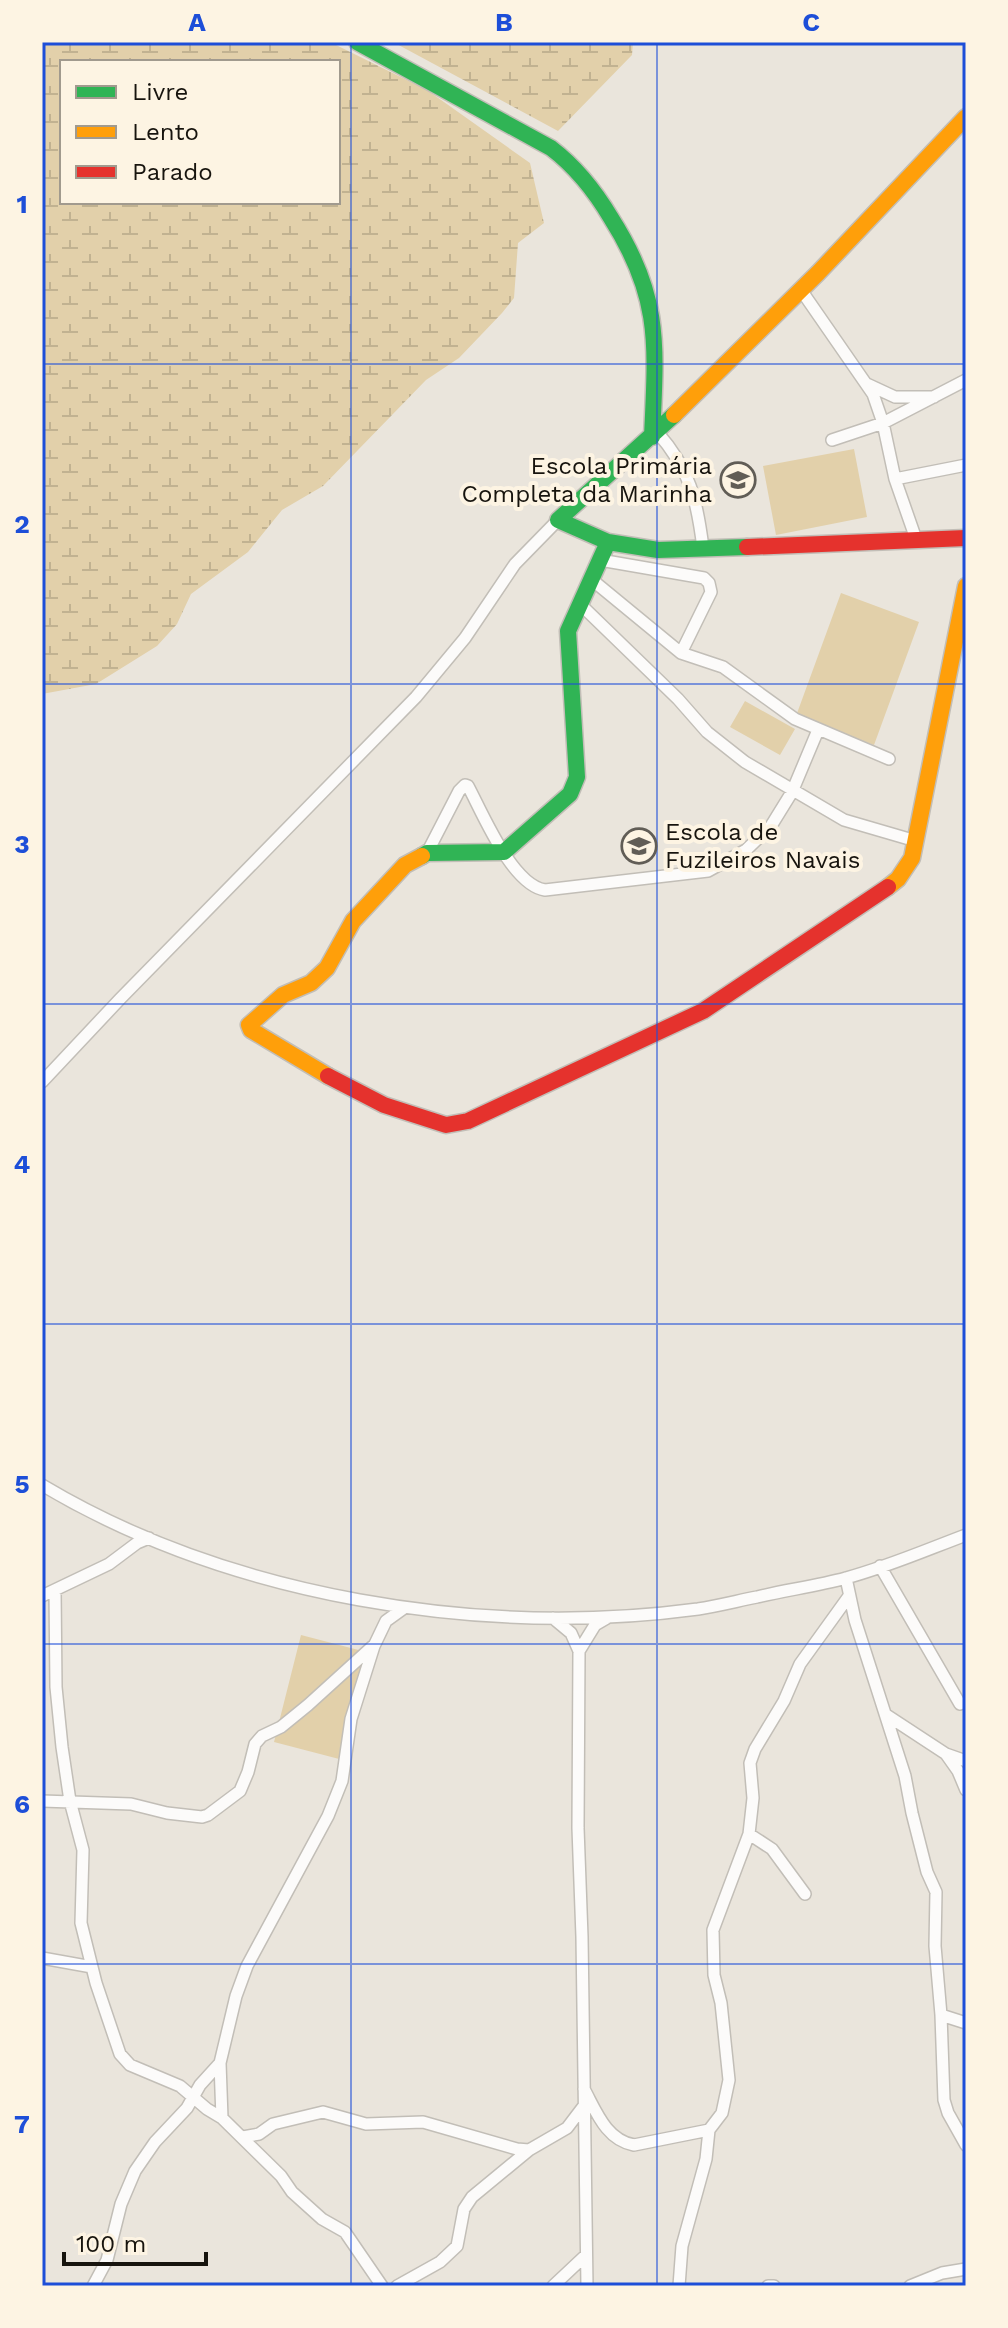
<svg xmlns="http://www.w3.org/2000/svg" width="1008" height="2328" viewBox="0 0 1008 2328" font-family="'Work Sans',sans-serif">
  <defs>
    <pattern id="wetland-marsh" width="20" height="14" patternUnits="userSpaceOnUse" patternTransform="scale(2)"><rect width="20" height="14" fill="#e2d0aa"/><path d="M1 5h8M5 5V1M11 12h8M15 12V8" fill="none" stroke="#c1b291"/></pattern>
  </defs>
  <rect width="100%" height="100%" fill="#eae5dc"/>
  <!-- wetland -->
  <path fill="url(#wetland-marsh)" fill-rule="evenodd" d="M42 42H330L427 90 530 163 544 223 518 243 514 298 502 313 459 358 426 380 323 486 282 510 248 552 191 594 177 624 157 646 96 684 42 694ZM62 62H338V202H62Z
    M393 42H633L632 55 558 131Z"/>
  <!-- green -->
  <path fill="#e2d0aa" d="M854 449 867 517 776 535 763 466Z
    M841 593 919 622 874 745 796 716Z
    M745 701 795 729 780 755 730 727Z
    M301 1635 370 1653 343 1760 274 1742Z"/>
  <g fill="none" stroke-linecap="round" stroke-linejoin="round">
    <defs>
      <path id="street" d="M801 290 873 394 883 423 895 479 916 539
        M867 384 895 397H934
        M657 432C690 469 697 500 703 548
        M832 440 883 423 966 380
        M895 479 966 465
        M600 560 704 578 709 583 711 592 681 653
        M591 579 681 653 723 667 795 719 889 759
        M580 604 678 699 707 732 745 762 844 820 916 841
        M427 853 459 791 465 785 468 786C483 814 512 885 545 890L708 871 746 850 771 826 792 792 818 730
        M42 1082 120 999 416 697 465 638 515 564 558 520
        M42 1485C230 1597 481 1638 698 1609 717 1606 737 1601 757 1597 786 1590 817 1586 846 1578 887 1567 926 1550 966 1535
        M880 1566 960 1704
        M846 1578 855 1620 905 1776 912 1813 927 1872 936 1892 935 1946 941 2015 944 2100 948 2113 966 2145
        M55 1590 56 1687 62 1747 70 1801 83 1850 81 1923 96 1983 120 2054 130 2065 180 2086 207 2109 222 2118 281 2176 292 2192 322 2219 345 2232 382 2286
        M42 1596 109 1564 137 1543 149 1538
        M553 1618 571 1633 579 1651
        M885 1714 946 1754 966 1761
        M946 1754 958 1771 966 1790
        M42 1801 131 1804 167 1813 202 1817 208 1815 240 1791 248 1772 255 1744 262 1736 281 1727 308 1705 373 1646
        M749 1834 772 1849 805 1894
        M42 1958 92 1967
        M941 2015 966 2023
        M584 2089C596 2111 606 2140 634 2145L709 2130
        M222 2118 220 2063 236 1996 247 1966 328 1816 342 1781 351 1719 374 1646 386 1621 404 1608
        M243 2137 259 2134 273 2124 323 2112 366 2124 423 2122 517 2149 529 2150
        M93 2286 107 2260 121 2204 135 2171 155 2142 187 2108 200 2085 220 2063
        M397 2286 440 2262 457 2246 464 2209 472 2197 529 2150 567 2128 583 2107
        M553 2286 586 2255
        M587 2286 582 1937 578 1828 579 1651 595 1625 607 1618
        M679 2286 682 2246 706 2159 709 2130 722 2113 729 2080 721 2003 714 1975 713 1930 749 1834 753 1798 750 1763 755 1749 784 1701 800 1664 849 1596
        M768 2286H774
        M910 2286 942 2273 966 2269"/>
      <path id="fast" d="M357 42 551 148C576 167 595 191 611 218 662 298 656 346 652 437
        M674 415 558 520 608 542 658 550 747 547
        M422 856 427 853 504 852 570 794 577 777 568 631 608 542"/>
      <path id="slow" d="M674 415 818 273 966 117
        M888 887 898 879 912 858 966 586
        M328 1076 251 1030 249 1025 283 995 311 983 327 968 353 921 405 865 422 856"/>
      <path id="jam" d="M747 547 966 538
        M328 1076 384 1105 446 1125 468 1121 703 1011 888 887"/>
    </defs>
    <!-- street casing -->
    <use href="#street" stroke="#c2beb7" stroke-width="14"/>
    <!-- fast casing -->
    <use href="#fast" stroke="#c2beb7" stroke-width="19"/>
    <!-- slow casing -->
    <use href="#slow" stroke="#c2beb7" stroke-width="19"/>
    <!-- jam casing -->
    <use href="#jam" stroke="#c2beb7" stroke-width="19"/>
    <!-- street -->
    <use href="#street" stroke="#fcfbfa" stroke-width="11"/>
    <!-- fast -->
    <use href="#fast" stroke="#30b455" stroke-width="16"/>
    <!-- slow -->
    <use href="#slow" stroke="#ff9f0a" stroke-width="16"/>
    <!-- jam -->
    <use href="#jam" stroke="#e5322d" stroke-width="16"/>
  </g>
  <!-- grid -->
  <path fill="none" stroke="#1d4ed8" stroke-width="2" stroke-opacity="0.55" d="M351 42V2286M657 42V2286M42 364H966M42 684H966M42 1004H966M42 1324H966M42 1644H966M42 1964H966"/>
  <!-- icons -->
  <defs>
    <symbol id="school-ring" viewBox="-11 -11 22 22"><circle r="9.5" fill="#fdf4e3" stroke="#615d56" stroke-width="1.5"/><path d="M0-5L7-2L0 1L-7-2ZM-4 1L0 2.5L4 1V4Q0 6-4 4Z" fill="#615d56"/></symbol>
  </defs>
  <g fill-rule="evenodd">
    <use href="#school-ring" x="718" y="460" width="40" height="40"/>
    <use href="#school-ring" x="619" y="826" width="40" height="40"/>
  </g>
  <g text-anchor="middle" stroke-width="8" stroke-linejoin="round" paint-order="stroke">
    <!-- poi labels -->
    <g font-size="24" fill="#17140e" stroke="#fdf4e3" text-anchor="end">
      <text x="712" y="474">Escola Primária<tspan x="712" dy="28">Completa da Marinha</tspan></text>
      <text x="665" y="840" text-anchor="start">Escola de<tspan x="665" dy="28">Fuzileiros Navais</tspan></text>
    </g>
  </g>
  <!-- border -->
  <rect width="1008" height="2328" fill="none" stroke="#fdf4e3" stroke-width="88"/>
  <!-- legend -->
  <rect x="60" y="60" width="280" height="144" fill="#fdf4e3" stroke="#a19a8e" stroke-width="2"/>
  <rect x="76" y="86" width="40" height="12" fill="#30b455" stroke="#a19a8e" stroke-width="2"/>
  <text x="132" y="100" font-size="24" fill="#17140e">Livre</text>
  <rect x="76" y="126" width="40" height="12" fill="#ff9f0a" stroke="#a19a8e" stroke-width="2"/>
  <text x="132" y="140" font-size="24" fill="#17140e">Lento</text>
  <rect x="76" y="166" width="40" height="12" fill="#e5322d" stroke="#a19a8e" stroke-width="2"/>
  <text x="132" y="180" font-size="24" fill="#17140e">Parado</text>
  <!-- scale -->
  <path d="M64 2252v12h142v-12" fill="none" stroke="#17140e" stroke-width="4"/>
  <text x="76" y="2252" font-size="24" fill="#17140e" stroke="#fdf4e3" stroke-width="6" paint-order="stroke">100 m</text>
  <rect x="44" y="44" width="920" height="2240" fill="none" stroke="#1d4ed8" stroke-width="3"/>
  <g font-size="26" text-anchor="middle" font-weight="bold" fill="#1d4ed8">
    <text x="197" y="31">A</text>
    <text x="504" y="31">B</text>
    <text x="811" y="31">C</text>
    <text x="22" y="213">1</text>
    <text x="22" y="533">2</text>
    <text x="22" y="853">3</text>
    <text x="22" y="1173">4</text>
    <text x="22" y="1493">5</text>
    <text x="22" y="1813">6</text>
    <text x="22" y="2133">7</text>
  </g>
</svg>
